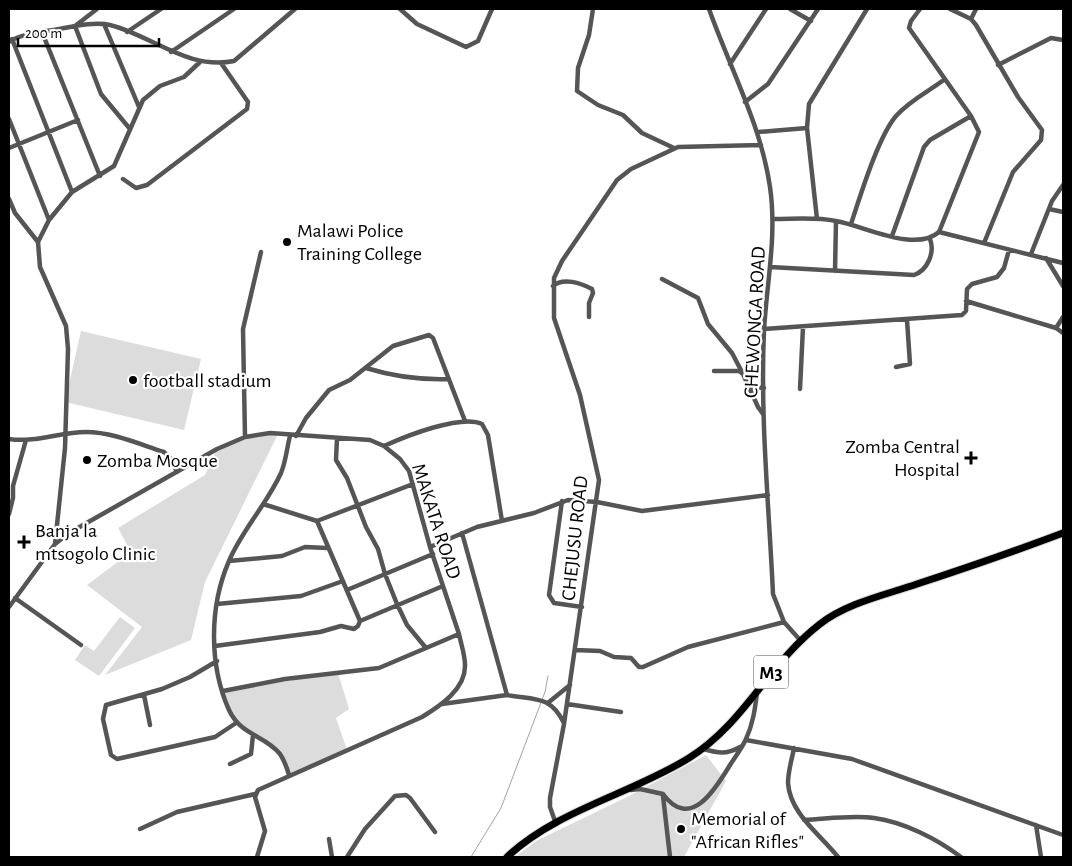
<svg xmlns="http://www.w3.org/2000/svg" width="1072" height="866" viewBox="0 0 1072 866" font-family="'Alegreya Sans',sans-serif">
  <rect width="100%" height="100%" fill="#fff"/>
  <!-- green -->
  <path fill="#dcdcdc" d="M81 331 201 359 184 430 65 402Z
    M278 434 205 582 191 640 105 675 142 627 87 585 131 552 118 528 205 475 217 449 245 437Z
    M120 617 135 628 99 676 75 660 85 645 94 651Z
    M338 673 349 709 336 718 347 750 289 775 275 749 236 723 223 691Z
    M706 755 726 781 684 857H515L536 841 629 796Z"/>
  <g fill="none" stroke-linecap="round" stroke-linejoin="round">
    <!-- stream -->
    <path stroke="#a3a3a3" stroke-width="1" d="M471 857 501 808 545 692 548 676"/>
    <defs>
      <path id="highway" d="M507 857C557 810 631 794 689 758 745 723 768 664 820 624 847 603 885 595 917 584 966 568 1015 551 1063 533"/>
    </defs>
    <!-- highway casing -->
    <use href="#highway" stroke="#dbdbdb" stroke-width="9"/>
    <!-- minor -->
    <path stroke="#555" stroke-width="4.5" d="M97 9 75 26 101 94 130 129
      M400 9 417 24 466 47 478 41 492 9
      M593 9 589 35 578 68 577 91 598 105 623 115 642 133 674 148
      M709 9C730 68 761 125 770 187 777 235 767 281 764 330 760 417 769 506 773 594L784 622 800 640
      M790 9 811 21
      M950 9 971 19 976 25 1018 97 1042 130 1041 140 1013 172 984 243
      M971 19 976 9
      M104 24 139 107
      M42 32 100 176
      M127 32 161 9
      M12 39 72 192
      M9 42C21 34 39 32 53 30 71 27 93 21 110 25 153 36 187 70 234 61L295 9
      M171 52 234 9
      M730 64 766 9
      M998 65 1051 38 1063 40
      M745 102 768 84 818 9
      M9 119 49 220
      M758 132 807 128
      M9 148 78 120
      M123 179 136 188 147 185 247 109 248 102 221 63
      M9 199 15 213 38 242
      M1049 209 1063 212
      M775 219C795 219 816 217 836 221 865 226 915 253 939 232L979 132 971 116 909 28 911 21 920 9
      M817 219 807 128 809 104 867 9
      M851 224C860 197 878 137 896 116 910 100 928 92 945 79
      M939 232 1063 263
      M892 236 924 147 930 140 971 116
      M1031 254 1052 201 1063 185
      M1046 258 1063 286
      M770 267 914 275C928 270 935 252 930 239
      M835 271 836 221
      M662 279 698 298 708 324 732 353 743 374
      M553 286C563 277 581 283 592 289L593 293 589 303V317
      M966 301 1056 328
      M1063 317 1056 328 1063 333
      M764 329 962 315 966 311 967 289 972 284 997 277 1004 268 1009 250
      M896 367 910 364 907 320
      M366 368C392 376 422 380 449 379
      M714 371H739L743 374 758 407 763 414
      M750 387 764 388
      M800 389 803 327
      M296 436 306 418 329 390 350 380 393 346 429 335 433 338 465 421
      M245 437 243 329 261 252
      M337 438 336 460 347 478 366 527 378 549 385 574 397 604 407 625 426 648
      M9 439C35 443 60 432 86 432 112 432 139 444 164 452L171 459 177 472
      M384 446C406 436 461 414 482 424L488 435 502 521
      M562 501 549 595 554 603 582 607
      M263 504 317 521 413 484
      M9 514 13 498V486L26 440
      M462 533 507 695C535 700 550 695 564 723
      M55 544 69 533 217 449 245 437 270 433 370 440 384 446 400 459 409 471 430 547 459 634C461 644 465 655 465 665 466 689 440 706 422 717L258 790 255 797 265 831 257 857
      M430 547 477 527 534 513 568 500 597 502 642 511 768 495
      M229 561 282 556 305 547 327 548
      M347 590 433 554
      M15 598 81 645
      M217 604 301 596 343 581
      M9 607 55 544 65 448 68 349 66 326 40 267 38 242 49 220 72 192 114 166 143 100 160 86 184 77 200 62
      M360 621 443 586
      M215 646 320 632 341 626 354 629 358 626 360 621 317 521
      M575 650 600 651 614 657 631 658 639 667H643L688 647 784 622
      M217 661 190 677 162 689 106 705 103 719 111 755 117 759 215 737 236 723
      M223 691 285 679 379 668 459 634
      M144 695 150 725
      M549 702 570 685
      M442 704 507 695
      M567 704 621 712
      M746 740 852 759 1063 835
      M794 748C792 759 788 771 788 783 790 814 821 835 838 857
      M703 749C718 753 726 755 740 747
      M230 764 251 754 253 735
      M289 775C287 768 284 760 280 754 265 735 241 736 229 710 209 665 209 607 229 561 242 530 267 504 281 473 286 461 287 447 290 436
      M631 790 640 789 663 794C690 831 715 790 730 765 735 757 742 748 746 739 753 724 755 709 757 693
      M663 796 670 857
      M804 820C827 819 851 815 874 818 904 822 937 839 961 857
      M556 824 550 807V798L564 724 599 480 580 395 554 318V278L562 261 596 211 617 180 631 169 678 147 761 145
      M1036 825 1041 857
      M140 829 177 812 255 794
      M329 839 332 857
      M347 857 365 829 395 796 406 795 410 798 435 832"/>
    <!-- highway -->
    <use href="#highway" stroke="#000" stroke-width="7"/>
  </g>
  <!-- markers -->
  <g fill="#000" stroke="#fff" stroke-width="2">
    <circle cx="287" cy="242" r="5"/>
    <circle cx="133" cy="380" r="5"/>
    <path d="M968.5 450.5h5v5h5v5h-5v5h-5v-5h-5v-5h5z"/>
    <circle cx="87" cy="460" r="5"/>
    <path d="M21.5 534.5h5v5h5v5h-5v5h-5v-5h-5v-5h5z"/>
    <circle cx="681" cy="829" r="5"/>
  </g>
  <g text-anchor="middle" stroke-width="4.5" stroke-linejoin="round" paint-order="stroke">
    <!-- shield labels -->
    <rect fill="#fff" stroke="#4c4c4c" stroke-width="1" x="753.5" y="655.5" width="35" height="33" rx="4"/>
    <g font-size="19" font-weight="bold" fill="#000">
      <text x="771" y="679">M3</text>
    </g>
    <!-- poi labels -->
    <g font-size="20" fill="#000" stroke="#fff" text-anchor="start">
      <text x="297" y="237">Malawi Police<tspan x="297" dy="23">Training College</tspan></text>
      <text x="143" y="387">football stadium</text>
      <text x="960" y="453" text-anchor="end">Zomba Central<tspan x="960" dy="23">Hospital</tspan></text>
      <text x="97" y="467">Zomba Mosque</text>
      <text x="35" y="537">Banja la<tspan x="35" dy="23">mtsogolo Clinic</tspan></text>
      <text x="691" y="825">Memorial of<tspan x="691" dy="23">"African Rifles"</tspan></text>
    </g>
    <!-- street labels -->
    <g font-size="20" fill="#000" stroke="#fff">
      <text transform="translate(754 322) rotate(-87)" y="7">CHEWONGA ROAD</text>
      <text transform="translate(437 521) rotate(72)" y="7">MAKATA ROAD</text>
      <text transform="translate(574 538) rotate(-84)" y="7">CHEJUSU ROAD</text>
    </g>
  </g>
  <!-- border -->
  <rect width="1072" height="866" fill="none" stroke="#000000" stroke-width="20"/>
  <!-- scale -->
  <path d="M18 38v8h141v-8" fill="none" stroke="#000000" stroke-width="2.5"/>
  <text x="25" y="38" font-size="15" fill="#000000" stroke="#ffffff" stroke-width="4" paint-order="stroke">200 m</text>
</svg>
